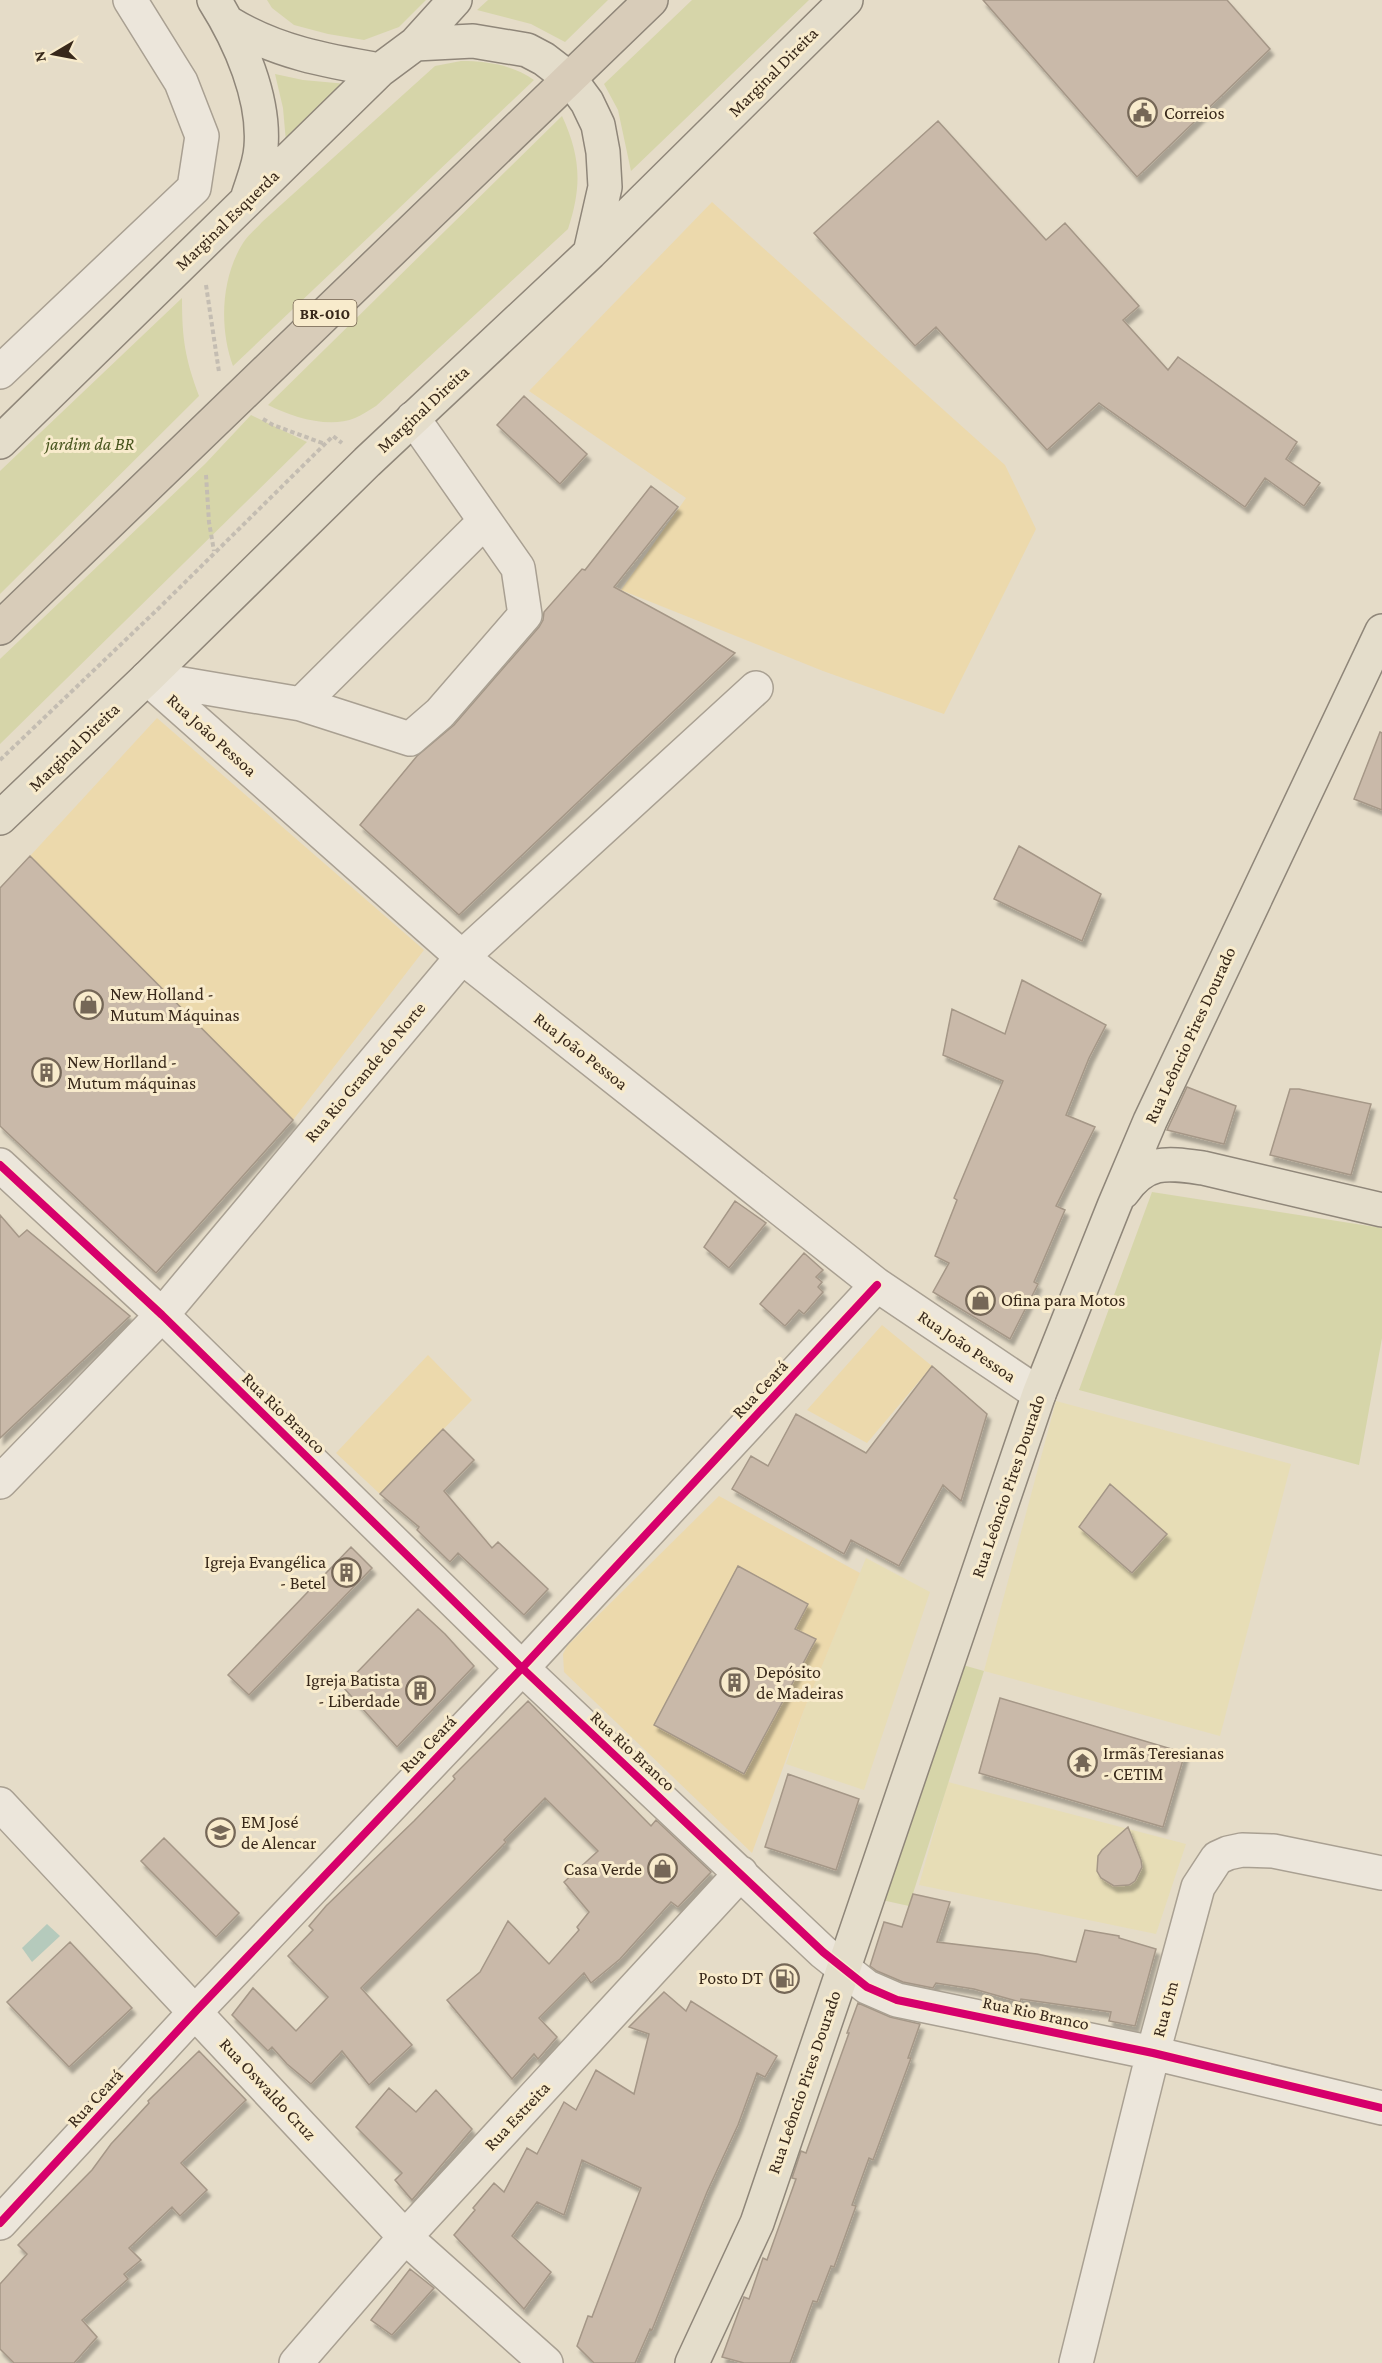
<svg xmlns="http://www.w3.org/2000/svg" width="1382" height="2363" viewBox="0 0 1382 2363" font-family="'Crimson Pro',serif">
  <defs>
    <filter id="shadow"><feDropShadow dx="3.5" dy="6" stdDeviation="1.5" flood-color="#0004"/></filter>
  </defs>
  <rect width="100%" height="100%" fill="#e5dcc8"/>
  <!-- farmland -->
  <path fill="#e7ddb6" d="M1056 1401 1291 1464 1220 1736 984 1671Z
    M866 1558 930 1592 864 1790 786 1764 804 1710Z
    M948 1782 1186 1844 1156 1934 919 1885Z"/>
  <!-- green -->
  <path fill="#d6d5a9" d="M267 0H426L399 27 364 40 328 34 294 25 272 8Z
    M488 0H608L565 42 531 24 477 10Z
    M692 0H809L631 171 618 110 604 84Z
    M461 61C487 61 513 65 534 80L233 366C219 328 221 278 243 243 248 235 256 229 262 222L435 66Z
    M275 74 303 80 347 84 286 142 283 108Z
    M562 116C581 157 582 187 568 229L376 406C369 410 362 415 355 418 329 429 292 417 268 405Z
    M182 298C182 339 185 358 199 396L0 594V471Z
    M251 415 307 442 0 744V659L205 464Z
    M1152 1192 1382 1228V1338L1359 1465 1079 1390Z
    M952 1662 984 1671 909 1906 873 1898Z"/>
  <!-- sand -->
  <path fill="#ecd9ac" d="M712 202 1005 465 1036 529 944 714 823 671 621 590 686 498 529 391Z
    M157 718 424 950 293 1120 30 856Z
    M882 1325 932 1366 867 1443 807 1410Z
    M428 1355 472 1400 380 1494 336 1453Z
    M719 1496 860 1573 804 1710 752 1853 564 1672 563 1654 567 1646Z"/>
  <!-- water -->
  <path fill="#b5cabc" d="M47 1924 60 1936 32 1962 22 1948Z"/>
  <!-- building -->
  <path fill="#c9b9a9" stroke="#a59787" stroke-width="1.5" filter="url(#shadow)" d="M983 0H1227L1270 49 1137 177Z
    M938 121 1046 240 1065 223 1139 306 1123 320 1168 370 1178 357 1297 442 1286 459 1320 483 1304 506 1265 478 1245 507 1099 403 1047 450 936 327 915 346 814 233Z
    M524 396 587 454 560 484 497 425Z
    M651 486 678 507 614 587 735 653 459 915 360 825 417 756 454 725 539 627 543 620 544 612 582 569 585 570Z
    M1380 732 1382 733V810L1354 799Z
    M1019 846 1101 894 1082 941 994 899Z
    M30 856 293 1120 156 1273 0 1126V888Z
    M1022 980 1106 1025 1089 1058 1066 1115 1095 1127 1056 1206 1065 1210 1034 1282 1038 1284 1010 1339 933 1292 949 1263 935 1256 957 1200 954 1198 1003 1081 943 1055 952 1009 1005 1034Z
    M1187 1087 1236 1106 1224 1144 1167 1130Z
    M1290 1089H1299L1371 1104 1351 1175 1270 1155Z
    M735 1201 766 1223 729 1268 704 1247Z
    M0 1215 19 1237 27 1230 130 1316 0 1438Z
    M804 1253 823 1270 816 1277 822 1282 818 1287 823 1292 804 1314 799 1310 785 1326 760 1304Z
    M932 1366 987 1414 961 1501 943 1485 899 1566 851 1540 844 1554 732 1489 751 1456 768 1466 796 1414 866 1453Z
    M443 1429 474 1460 444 1491 492 1548 498 1542 548 1589 524 1615 458 1553 450 1562 417 1530 419 1527 380 1494Z
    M1110 1484 1167 1534 1132 1573 1079 1527Z
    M351 1547 372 1568 249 1695 228 1675Z
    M738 1566 808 1604 795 1629 816 1639 744 1774 654 1725Z
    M418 1609 445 1634 474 1666 397 1747 343 1687Z
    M1000 1698 1185 1753 1163 1827 979 1773Z
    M528 1701 651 1826 656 1820 711 1872 678 1907 671 1902 620 1959 591 1983 584 1973 539 2018 557 2037 538 2059 534 2054 512 2079 447 2000 480 1972 508 1921 549 1964 579 1930 577 1927 589 1912 564 1882 598 1851 545 1798 504 1840 506 1842 467 1882 361 1988 412 2045 369 2085 342 2051 311 2084 287 2064 272 2047 268 2051 232 2015 253 1988 296 2031 328 1997 288 1956 313 1930 309 1926 326 1906 414 1821 455 1779 453 1776Z
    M788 1774 859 1799 836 1870 765 1847Z
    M1128 1827 1141 1860 1142 1867 1135 1881 1129 1885 1114 1886 1101 1878 1097 1871 1098 1856 1102 1850Z
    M164 1838 239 1913 216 1937 141 1861Z
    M913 1894 950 1902 937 1942 1037 1954 1076 1962 1085 1930 1119 1936V1938L1156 1949 1135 2026 1109 2021 1111 2012 1021 1999 1020 2002 974 1989 936 1983 933 1988 903 1982 877 1971 870 1966 884 1922 902 1927Z
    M70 1942 132 2008 69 2067 7 2002Z
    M664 1992 686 2011 691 2001 777 2056 765 2077 757 2073 738 2125 707 2192 652 2330 650 2329 635 2363H594L577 2346 588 2316 592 2317 641 2188 582 2160 564 2215 537 2202 512 2236 551 2272 524 2309 454 2235 475 2210 473 2208 494 2183 504 2192 527 2148 537 2154 564 2102 576 2110 596 2070 634 2094 649 2034 629 2027Z
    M858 2003 890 2017 920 2024 908 2058H911L873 2160 869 2158 852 2205 856 2206 834 2267 831 2266 817 2302 813 2301 790 2363H744L722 2357 744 2297 749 2299 763 2258 767 2260 796 2179 792 2178 801 2151 806 2153 849 2033H847Z
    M199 2051 246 2100 181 2163 207 2190 180 2216 172 2207 129 2248 141 2260 124 2274 128 2279 82 2320 97 2337 74 2363H14L0 2349V2284L27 2254 18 2245 92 2170 111 2144 149 2103 148 2101Z
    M389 2088 416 2112 436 2090 472 2129 412 2200 395 2180 402 2173 356 2127Z
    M410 2269 434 2288 392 2335 371 2320Z"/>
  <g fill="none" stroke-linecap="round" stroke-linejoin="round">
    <defs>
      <path id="minor" d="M0 372 194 188 202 136 181 82 130 0
        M147 678 462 957 877 1285 1039 1394
        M147 678 301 704 410 739 440 713 525 615 518 568 413 418
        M301 704 485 521
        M0 1165 162 1315 522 1668 823 1952 867 1987 897 2000 1153 2053 1382 2108
        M0 1482 162 1315 462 957 756 688
        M0 1804 405 2237 546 2363
        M0 2223 196 2011 522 1668 877 1285
        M296 2363 405 2237 741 1873
        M1076 2363 1153 2053 1198 1887 1217 1858 1228 1853 1242 1850 1273 1851 1382 1873"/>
      <path id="major" d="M214 0C240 41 265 98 261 147 260 164 253 180 248 196
        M229 23C276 52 327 61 380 70
        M415 44 473 41 527 50 544 59 570 79 587 102 598 125 603 152 605 187 590 253
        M0 442 380 70 415 44 455 0
        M0 818 147 678 367 462 590 253 846 0
        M1123 1192C1146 1159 1167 1163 1203 1168L1382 1210
        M692 2363 757 2223 1039 1394 1114 1206 1150 1121 1382 631"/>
      <path id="highway" d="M0 628 651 0"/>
    </defs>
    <!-- minor casing -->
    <use href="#minor" stroke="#a9a092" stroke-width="36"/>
    <!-- major casing -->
    <use href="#major" stroke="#8f8679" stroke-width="36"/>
    <!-- highway casing -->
    <use href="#highway" stroke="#8f8679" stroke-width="36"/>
    <!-- path -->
    <path stroke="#c4bdb2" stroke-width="4" stroke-dasharray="4.5 3" stroke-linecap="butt" d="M206 285 219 372
      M263 419 273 425 325 444
      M206 475 209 522 214 551
      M0 760 160 607 333 436 342 443"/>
    <!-- minor -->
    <use href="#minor" stroke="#ece6db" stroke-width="33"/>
    <!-- major -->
    <use href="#major" stroke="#e4ddcb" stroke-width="33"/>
    <!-- highway -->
    <use href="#highway" stroke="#d8ccb9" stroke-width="33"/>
    <defs>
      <path id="cycleway" d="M0 1165 162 1315 522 1668 823 1952 867 1987 897 2000 1153 2053 1382 2108
        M0 2223 196 2011 522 1668 877 1285"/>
    </defs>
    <!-- cycleway casing -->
    <use href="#cycleway" stroke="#f8ebcc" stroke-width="11"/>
    <!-- cycleway -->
    <use href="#cycleway" stroke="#d6006c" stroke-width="8"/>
  </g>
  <!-- icons -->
  <defs>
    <symbol id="civic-ring" viewBox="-11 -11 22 22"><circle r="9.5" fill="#f8ebcc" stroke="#756757" stroke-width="1.5"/><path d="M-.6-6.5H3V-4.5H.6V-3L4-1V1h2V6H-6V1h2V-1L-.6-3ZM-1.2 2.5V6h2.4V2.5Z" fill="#756757"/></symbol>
    <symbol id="shop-ring" viewBox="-11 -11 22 22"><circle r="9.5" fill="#f8ebcc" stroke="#756757" stroke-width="1.5"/><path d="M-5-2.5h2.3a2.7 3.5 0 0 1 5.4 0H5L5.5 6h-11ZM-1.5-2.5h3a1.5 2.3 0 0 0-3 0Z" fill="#756757"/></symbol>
    <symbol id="building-ring" viewBox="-11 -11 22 22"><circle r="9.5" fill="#f8ebcc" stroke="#756757" stroke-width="1.5"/><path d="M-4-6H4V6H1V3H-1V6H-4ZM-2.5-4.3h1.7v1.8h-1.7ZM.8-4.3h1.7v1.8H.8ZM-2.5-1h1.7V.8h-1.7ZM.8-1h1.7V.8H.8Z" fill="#756757"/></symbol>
    <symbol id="temple-ring" viewBox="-11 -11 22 22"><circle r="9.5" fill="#f8ebcc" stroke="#756757" stroke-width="1.5"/><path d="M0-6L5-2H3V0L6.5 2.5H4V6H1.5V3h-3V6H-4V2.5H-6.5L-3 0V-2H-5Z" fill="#756757"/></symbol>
    <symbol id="school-ring" viewBox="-11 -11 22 22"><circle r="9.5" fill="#f8ebcc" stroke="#756757" stroke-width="1.5"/><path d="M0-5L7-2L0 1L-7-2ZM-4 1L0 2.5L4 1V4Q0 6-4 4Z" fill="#756757"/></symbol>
    <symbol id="fuel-ring" viewBox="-11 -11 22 22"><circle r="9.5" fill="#f8ebcc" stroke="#756757" stroke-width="1.5"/><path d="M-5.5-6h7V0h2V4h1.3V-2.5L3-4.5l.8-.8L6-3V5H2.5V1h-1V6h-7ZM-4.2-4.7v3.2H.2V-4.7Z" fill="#756757"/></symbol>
  </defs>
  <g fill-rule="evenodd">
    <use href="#civic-ring" x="1126" y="96" width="33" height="33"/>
    <use href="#shop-ring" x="72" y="988" width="33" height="33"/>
    <use href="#building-ring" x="30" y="1056" width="33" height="33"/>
    <use href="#shop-ring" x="964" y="1284" width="33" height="33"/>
    <use href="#building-ring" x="330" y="1556" width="33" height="33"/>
    <use href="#building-ring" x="718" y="1666" width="33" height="33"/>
    <use href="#building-ring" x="404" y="1674" width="33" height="33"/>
    <use href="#temple-ring" x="1066" y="1746" width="33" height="33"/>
    <use href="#school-ring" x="204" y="1816" width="33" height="33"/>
    <use href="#shop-ring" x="646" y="1852" width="33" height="33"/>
    <use href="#fuel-ring" x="768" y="1962" width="33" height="33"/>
  </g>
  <g text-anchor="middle" stroke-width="6" stroke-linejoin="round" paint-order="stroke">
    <!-- shield labels -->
    <rect fill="#f8ebcc" stroke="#72624f" stroke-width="1.5" x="293.5" y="300" width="63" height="26" rx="4.5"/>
    <g font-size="16" font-weight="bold" fill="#38281a">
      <text x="325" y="319">BR-010</text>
    </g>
    <!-- street labels -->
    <g font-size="18" fill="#38281a" stroke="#f8ebcc">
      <text transform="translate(773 72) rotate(-45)" y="6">Marginal Direita</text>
      <text transform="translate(227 220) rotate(-44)" y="6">Marginal Esquerda</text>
      <text transform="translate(423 409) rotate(-43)" y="6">Marginal Direita</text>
      <text transform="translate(212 735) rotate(42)" y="6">Rua João Pessoa</text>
      <text transform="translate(74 747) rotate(-44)" y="6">Marginal Direita</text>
      <text transform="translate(1190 1035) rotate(-65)" y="6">Rua Leôncio Pires Dourado</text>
      <text transform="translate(581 1051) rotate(38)" y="6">Rua João Pessoa</text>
      <text transform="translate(365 1072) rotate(-50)" y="6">Rua Rio Grande do Norte</text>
      <text transform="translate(967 1346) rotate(34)" y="6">Rua João Pessoa</text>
      <text transform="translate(760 1389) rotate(-47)" y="6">Rua Ceará</text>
      <text transform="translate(284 1413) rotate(44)" y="6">Rua Rio Branco</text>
      <text transform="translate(1008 1486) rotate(-71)" y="6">Rua Leôncio Pires Dourado</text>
      <text transform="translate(428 1744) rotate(-46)" y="6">Rua Ceará</text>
      <text transform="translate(633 1751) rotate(43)" y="6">Rua Rio Branco</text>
      <text transform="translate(1165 2009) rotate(-75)" y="6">Rua Um</text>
      <text transform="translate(1036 2013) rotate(12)" y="6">Rua Rio Branco</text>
      <text transform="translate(804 2082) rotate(-71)" y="6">Rua Leôncio Pires Dourado</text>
      <text transform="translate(268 2089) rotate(47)" y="6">Rua Oswaldo Cruz</text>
      <text transform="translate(95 2098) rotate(-47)" y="6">Rua Ceará</text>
      <text transform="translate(517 2116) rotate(-47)" y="6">Rua Estreita</text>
    </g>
    <!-- poi labels -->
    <g font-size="18" fill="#38281a" stroke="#f8ebcc" text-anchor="start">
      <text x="1164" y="119">Correios</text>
      <text x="110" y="1000">New Holland -<tspan x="110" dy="21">Mutum Máquinas</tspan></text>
      <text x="67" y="1068">New Horlland -<tspan x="67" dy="21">Mutum máquinas</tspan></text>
      <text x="1001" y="1306">Ofina para Motos</text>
      <text x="326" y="1568" text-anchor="end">Igreja Evangélica<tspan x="326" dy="21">- Betel</tspan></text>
      <text x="756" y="1678">Depósito<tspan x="756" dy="21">de Madeiras</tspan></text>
      <text x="400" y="1686" text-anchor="end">Igreja Batista<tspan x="400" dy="21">- Liberdade</tspan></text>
      <text x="1103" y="1759">Irmãs Teresianas<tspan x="1103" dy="21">- CETIM</tspan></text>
      <text x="241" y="1828">EM José<tspan x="241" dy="21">de Alencar</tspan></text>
      <text x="642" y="1875" text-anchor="end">Casa Verde</text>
      <text x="763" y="1984" text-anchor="end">Posto DT</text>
    </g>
    <!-- park labels -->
    <g font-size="18" font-style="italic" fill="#49561f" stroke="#f8ebcc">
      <text x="90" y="450">jardim da BR</text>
    </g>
  </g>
  <!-- north arrow -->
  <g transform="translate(54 54) rotate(260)" stroke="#f8ebcc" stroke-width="4.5" paint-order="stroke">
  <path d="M0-4.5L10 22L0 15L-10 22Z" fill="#38281a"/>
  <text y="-9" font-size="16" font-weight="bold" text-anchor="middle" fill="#38281a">N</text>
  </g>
</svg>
